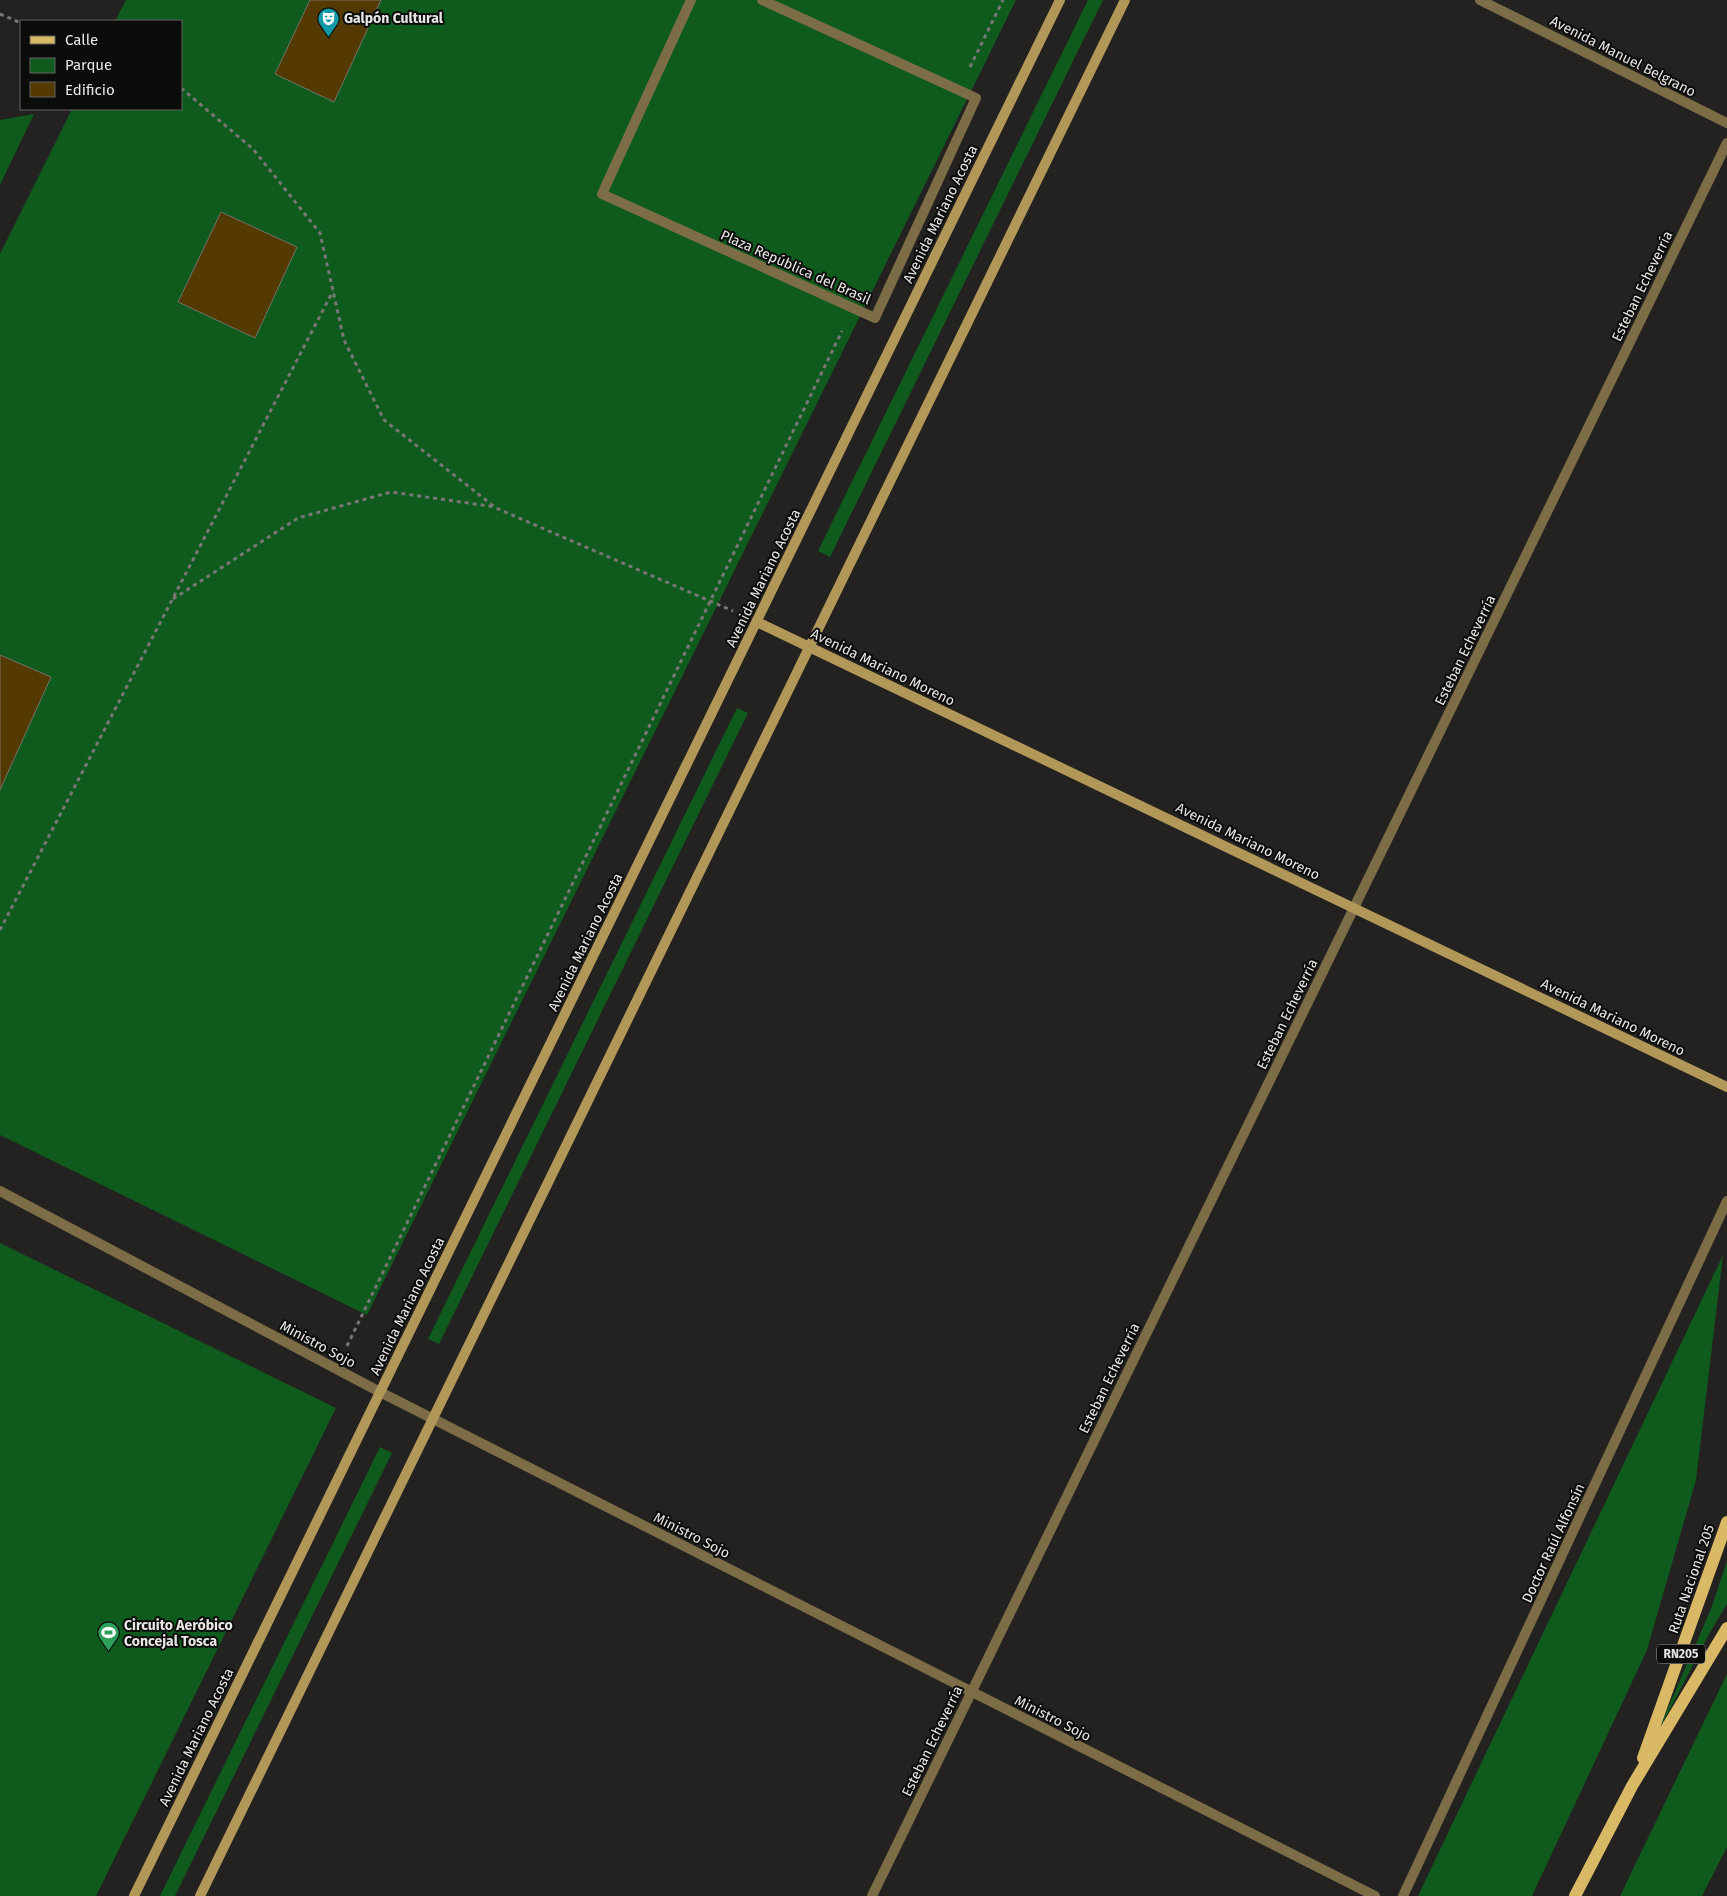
<svg xmlns="http://www.w3.org/2000/svg" width="1727" height="1896" viewBox="0 0 1727 1896" font-family="'Fira Sans',sans-serif">
  <rect width="100%" height="100%" fill="#242220"/>
  <!-- green -->
  <path fill="#0f5b1e" d="M126 0H1016L367 1315 0 1135V254L72 109H181V21H115Z
    M1088 0H1103L830 557 818 551Z
    M34 114 0 185V120Z
    M737 708 748 713 439 1344 428 1339Z
    M0 1243 336 1408 96 1896H0Z
    M1723 1255 1696 1480 1647 1650 1532 1896H1418Z
    M380 1447 392 1453 175 1896H160Z
    M1727 1561V1604L1709 1634 1654 1740 1711 1609Z
    M1727 1674V1847L1702 1896H1620Z"/>
  <!-- building -->
  <path fill="#543a00" stroke="#74726f" d="M310 0H381L334 102 275 74Z
    M221 212 297 247 255 338 178 302Z
    M0 655 51 677 0 790Z"/>
  <g fill="none" stroke-linecap="round" stroke-linejoin="round">
    <!-- path -->
    <path stroke="#797776" stroke-width="3" stroke-dasharray="4 4" stroke-linecap="butt" d="M0 14 21 23
      M970 67 1003 0
      M181 88 253 149 320 233 344 340 384 420 496 508 733 611
      M173 599 298 518 391 492 496 507
      M0 930 333 291
      M347 1346 842 331"/>
    <!-- pedestrian -->
    <path stroke="#7d6d47" stroke-width="10" d="M691 0 602 194 875 318 976 98 762 0"/>
    <!-- minor -->
    <path stroke="#7d6d47" stroke-width="10" d="M1480 0 1727 123
      M0 1191 380 1392 1375 1896
      M872 1896 1727 143
      M1403 1896 1727 1201"/>
    <!-- secondary -->
    <path stroke="#b19859" stroke-width="10" d="M757 622 1727 1087
      M134 1896 1060 0
      M200 1896 1125 0"/>
    <!-- primary -->
    <path stroke="#dab966" stroke-width="12" d="M1643 1758 1727 1522
      M1575 1896 1632 1786 1727 1628"/>
  </g>
  <!-- icons -->
  <defs>
    <symbol id="theatre-pin" viewBox="-11 -11 22 30"><path d="M0 17L-7.5 6A9.5 9.5 0 1 1 7.5 6Z" fill="#0f9aa8" stroke="#0c0c0b"/><path d="M-5-5.5Q0-4 5-5.5V0Q5 5 0 6Q-5 5-5 0ZM-3.3-2.5H-1v1.5H-3.3ZM1-2.5H3.3v1.5H1ZM-2.8 1Q0 5.5 2.8 1Z" fill="#fff"/></symbol>
    <symbol id="stadium-pin" viewBox="-11 -11 22 30"><path d="M0 17L-7.5 6A9.5 9.5 0 1 1 7.5 6Z" fill="#2e9e5b" stroke="#0c0c0b"/><path d="M0-5a6.5 5 0 1 0 0 10a6.5 5 0 1 0 0-10ZM-3.5-1.8h7v3.6h-7Z" fill="#fff"/></symbol>
  </defs>
  <g fill-rule="evenodd">
    <use href="#theatre-pin" x="316" y="6" width="25" height="34"/>
    <use href="#stadium-pin" x="96" y="1620" width="25" height="34"/>
  </g>
  <g text-anchor="middle" stroke-width="4" stroke-linejoin="round" paint-order="stroke">
    <!-- shield labels -->
    <rect fill="#0c0c0b" stroke="#a6a5a4" stroke-width="1" x="1657" y="1644.5" width="48" height="19" rx="4"/>
    <g font-size="12" font-weight="bold" fill="#e8e7e6">
      <text x="1681" y="1658">RN205</text>
    </g>
    <!-- poi labels -->
    <g font-size="14" font-weight="bold" fill="#e8e7e6" stroke="#0c0c0b" text-anchor="start">
      <text x="344" y="23">Galpón Cultural</text>
      <text x="124" y="1630">Circuito Aeróbico<tspan x="124" dy="16">Concejal Tosca</tspan></text>
    </g>
    <!-- street labels -->
    <g font-size="14" fill="#e8e7e6" stroke="#0c0c0b">
      <text transform="translate(1623 56) rotate(27)" y="5">Avenida Manuel Belgrano</text>
      <text transform="translate(940 214) rotate(-64)" y="5">Avenida Mariano Acosta</text>
      <text transform="translate(796 267) rotate(24)" y="5">Plaza República del Brasil</text>
      <text transform="translate(1642 286) rotate(-64)" y="5">Esteban Echeverría</text>
      <text transform="translate(763 578) rotate(-64)" y="5">Avenida Mariano Acosta</text>
      <text transform="translate(1465 650) rotate(-64)" y="5">Esteban Echeverría</text>
      <text transform="translate(883 667) rotate(26)" y="5">Avenida Mariano Moreno</text>
      <text transform="translate(1248 841) rotate(26)" y="5">Avenida Mariano Moreno</text>
      <text transform="translate(585 942) rotate(-64)" y="5">Avenida Mariano Acosta</text>
      <text transform="translate(1287 1014) rotate(-64)" y="5">Esteban Echeverría</text>
      <text transform="translate(1613 1017) rotate(26)" y="5">Avenida Mariano Moreno</text>
      <text transform="translate(407 1306) rotate(-64)" y="5">Avenida Mariano Acosta</text>
      <text transform="translate(318 1344) rotate(28)" y="5">Ministro Sojo</text>
      <text transform="translate(1109 1378) rotate(-64)" y="5">Esteban Echeverría</text>
      <text transform="translate(692 1535) rotate(27)" y="5">Ministro Sojo</text>
      <text transform="translate(1553 1543) rotate(-65)" y="5">Doctor Raúl Alfonsín</text>
      <text transform="translate(1691 1579) rotate(-71)" y="5">Ruta Nacional 205</text>
      <text transform="translate(1053 1718) rotate(27)" y="5">Ministro Sojo</text>
      <text transform="translate(196 1737) rotate(-64)" y="5">Avenida Mariano Acosta</text>
      <text transform="translate(932 1741) rotate(-64)" y="5">Esteban Echeverría</text>
    </g>
  </g>
  <!-- legend -->
  <rect x="20" y="20" width="162" height="90" fill="#0c0c0b" stroke="#646463"/>
  <rect x="30" y="36" width="25" height="8" fill="#dab966" stroke="#646463"/>
  <text x="65" y="45" font-size="15" fill="#e8e7e6">Calle</text>
  <rect x="30" y="58" width="25" height="15" fill="#0f5b1e" stroke="#646463"/>
  <text x="65" y="70" font-size="15" fill="#e8e7e6">Parque</text>
  <rect x="30" y="82" width="25" height="15" fill="#543a00" stroke="#646463"/>
  <text x="65" y="95" font-size="15" fill="#e8e7e6">Edificio</text>
</svg>
